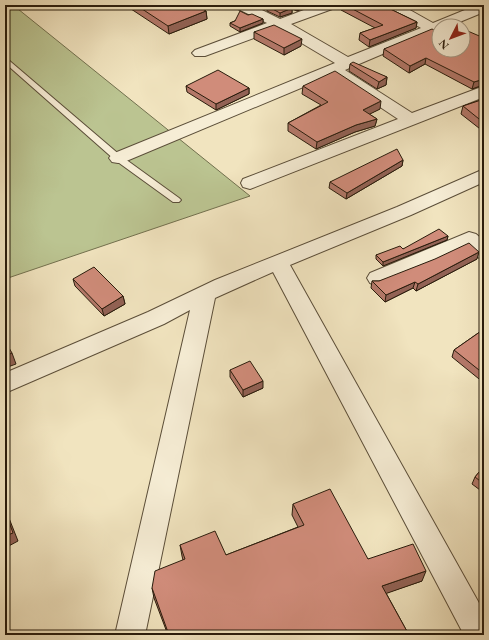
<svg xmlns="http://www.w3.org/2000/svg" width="489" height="640" viewBox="0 0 489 640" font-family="'EB Garamond',serif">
  <rect width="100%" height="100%" fill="#f1e4bf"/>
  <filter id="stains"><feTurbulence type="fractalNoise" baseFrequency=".005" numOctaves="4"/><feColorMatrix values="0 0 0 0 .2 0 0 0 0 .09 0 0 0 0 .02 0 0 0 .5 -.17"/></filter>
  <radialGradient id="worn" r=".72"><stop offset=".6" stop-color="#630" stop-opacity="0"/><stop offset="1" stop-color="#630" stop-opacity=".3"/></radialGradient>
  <!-- green -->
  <path fill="#bbc491" stroke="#72704e" d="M5 5H12L18 9 250 196 5 279Z"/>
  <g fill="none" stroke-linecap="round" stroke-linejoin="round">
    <defs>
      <path id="lane" d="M5 57 121 156 179 198 181 200 179 202H173L115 160 5 63Z"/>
      <path id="street" d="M234 5H252L280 19 317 5H337L335 8 291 24 348 57 421 28 386 8 384 5H401L433 23 477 5H484V12L450 26H439V30L345 70 412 113 484 86V97L250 189 243 187 241 183 243 179 398 119 332 75 124 162 118 163 112 162 109 158 112 154 335 63 278 29 205 56H195L192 53 195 50 267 23 236 8Z
        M484 169V182L411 215 290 265 484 612V635H464L273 272 215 298 145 635H115L190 310 164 324 5 393V373L148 312 215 280 397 207Z
        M469 232 476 234 484 241V259L477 257 467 248 433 264 384 283 377 286 370 283 367 278 370 273Z"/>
    </defs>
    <!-- lane casing -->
    <use href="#lane" stroke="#5b4e39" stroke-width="2"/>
    <!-- street casing -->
    <use href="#street" stroke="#5b4e39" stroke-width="2"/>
    <!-- lane -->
    <use href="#lane" fill="#f6edd5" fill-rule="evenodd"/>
    <!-- street -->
    <use href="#street" fill="#f6edd5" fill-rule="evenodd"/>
  </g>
  <!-- wall -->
  <path fill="#b37869" stroke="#291c0c" d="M125 5H196L206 11 207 19 169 34Z
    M269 5H310L297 11 292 9V13L280 17 267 11V6Z
    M341 5H382L417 22 416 28 369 47 359 40 360 33 375 28 341 10Z
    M248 15 263 19V23L240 32 230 26V23Z
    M254 32 301 46 284 55 254 39Z
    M439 32 484 38V85H483L472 89 425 64 409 73 383 56 384 49Z
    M350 64 387 77 386 85 377 89 349 71Z
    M186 86 249 88V94L216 110 187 92Z
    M303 86 380 109 369 114 377 119 375 126 355 132 316 149 288 131V123L321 105 302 94Z
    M484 99V132L461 114 463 106Z
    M403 160 402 166 346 199 329 188 330 182Z
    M448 236 447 240 383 266 376 259V255L403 249Z
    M477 259 416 291 413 288 385 302 371 288 372 281H379Z
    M73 279 123 296 125 304 104 316 75 286Z
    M484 329V383L452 357 454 350Z
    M230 370 263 388 243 397 230 377Z
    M484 466V493L472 484 475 477Z
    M293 504 368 559 422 581 386 593 409 635H168L154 598 152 588 183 560 182 556 180 545 226 555 298 527 292 515Z"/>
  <!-- shaded-wall -->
  <path fill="#926255" stroke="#291c0c" d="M300 5H310L297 11V6Z
    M292 8V13L280 17V13Z
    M206 11 207 19 169 34 168 26Z
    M263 19V23L240 32V28Z
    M417 22 416 28 369 47 370 40Z
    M302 39 301 46 284 55V48Z
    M426 58 425 64 409 73 410 66Z
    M387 77 386 85 377 89 379 82Z
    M484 79 483 85 472 89 474 82Z
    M249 88V94L216 110V104Z
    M381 101 380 109 362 118 363 110Z
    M377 119 375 126 355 132 316 149 317 142 356 125Z
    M403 160 402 166 346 199 347 193Z
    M448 236 447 240 383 266V262Z
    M479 252 477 259 416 291 418 284Z
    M415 282 413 288 385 302 386 295Z
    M123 296 125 304 104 316 102 309Z
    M12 353 16 364 5 368V356Z
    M263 381V388L243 397V390Z
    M5 508 18 541 5 548Z
    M426 571 422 581 379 596 382 586Z"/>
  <!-- building -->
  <path fill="#d08c7a" stroke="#291c0c" d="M136 5H196L206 11 168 26Z
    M269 5H291L292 8 280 13 267 6Z
    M345 5H382L417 22 370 40 360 33 383 25Z
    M240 11 248 15 252 14 263 19 240 28 230 23 235 21Z
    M274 25 302 39 284 48 254 32Z
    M432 29 439 32V50H463V29L484 38V79L474 82 426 58 410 66 384 49Z
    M353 62 387 77 379 82 350 64Z
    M218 70 249 88 216 104 186 86Z
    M335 71 381 101 363 110 377 119 356 125 317 142 288 123 328 102 303 86Z
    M484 99V123L463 106Z
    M397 149 403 160 347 193 330 182Z
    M439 229 448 236 383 262 376 255 400 246 403 249Z
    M469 243 479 252 418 284 415 282 386 295 372 281H379L435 259Z
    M94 267 123 296 102 309 73 279Z
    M484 329V374L454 350Z
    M5 341 12 353 5 356Z
    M250 361 263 381 243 390 230 370Z
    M484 466V484L475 477Z
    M330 489 368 559 413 544 426 571 382 586 409 635H169L152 588 155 571 185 559 180 545 215 531 226 555 304 525 293 504Z
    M5 511 13 533 5 536Z"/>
  <!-- margin -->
  <rect width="489" height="640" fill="none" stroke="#f1e4bf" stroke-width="20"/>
  <rect x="6" y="6" width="477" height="628" fill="none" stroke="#291c0c" stroke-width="2"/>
  <rect x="10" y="10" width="469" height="620" fill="none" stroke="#291c0c"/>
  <!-- north arrow -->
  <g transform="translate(451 38) rotate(228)"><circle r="19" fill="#f6edd5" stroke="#a49985"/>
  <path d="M0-3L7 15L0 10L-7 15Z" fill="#8f2418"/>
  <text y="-6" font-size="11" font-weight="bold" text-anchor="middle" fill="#291c0c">N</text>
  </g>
  <rect width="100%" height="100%" filter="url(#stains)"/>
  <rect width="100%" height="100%" fill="url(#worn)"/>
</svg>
